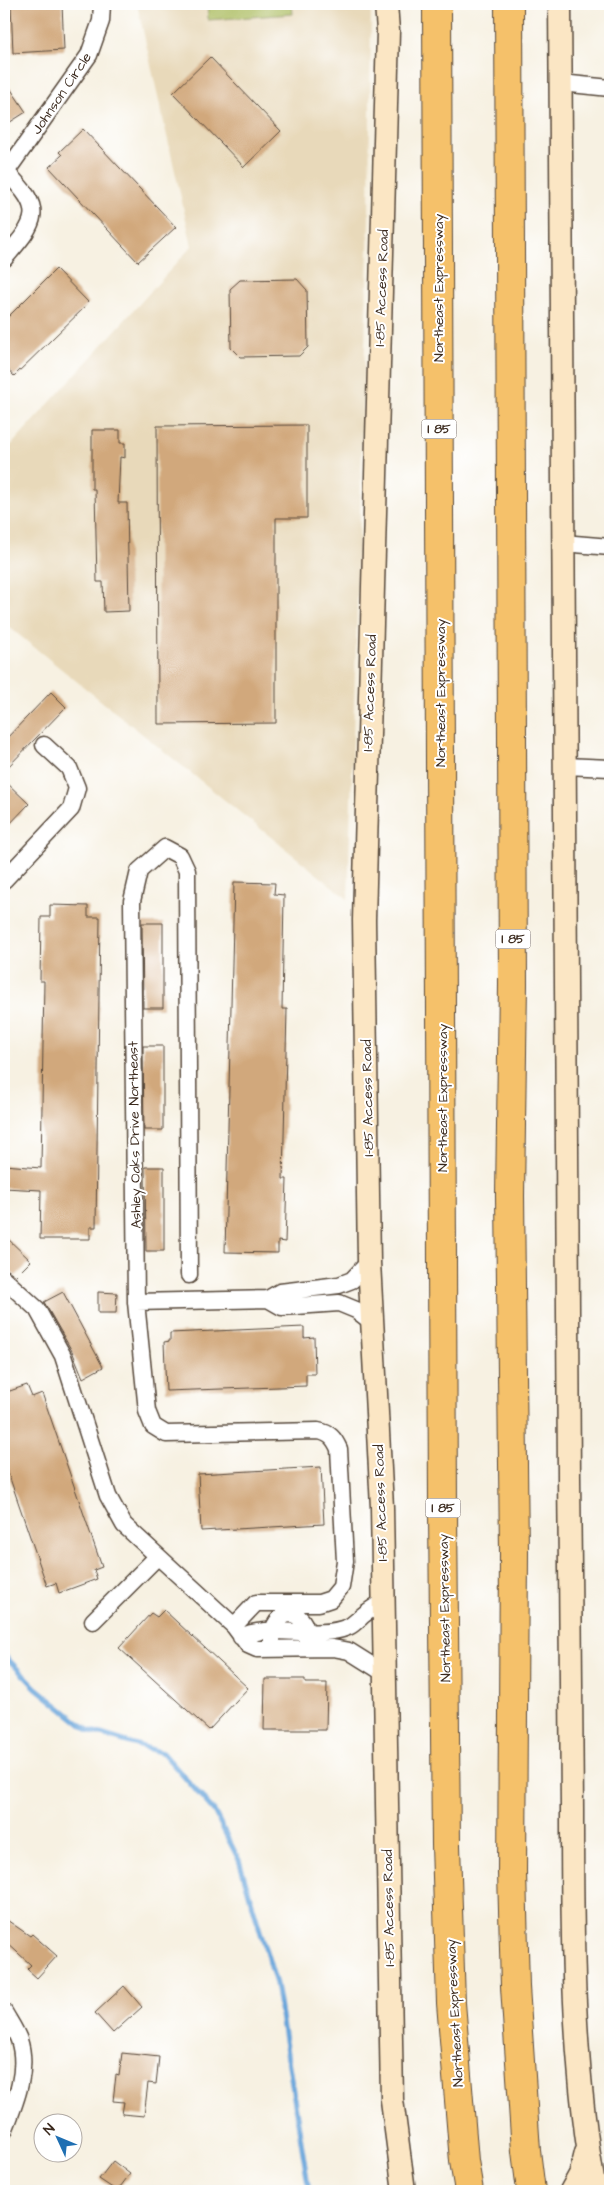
<svg xmlns="http://www.w3.org/2000/svg" width="614" height="2195" viewBox="0 0 614 2195" font-family="'Architects Daughter',sans-serif">
  <rect width="100%" height="100%" fill="#fff"/>
  <filter id="ink" filterUnits="userSpaceOnUse"><feTurbulence type="fractalNoise" baseFrequency=".02" numOctaves="2"/><feDisplacementMap in="SourceGraphic" scale="10" xChannelSelector="R" yChannelSelector="G"/><feConvolveMatrix kernelMatrix="1 2 1 2 8 2 1 2 1" color-interpolation-filters="sRGB"/></filter>
  <filter id="wash" filterUnits="userSpaceOnUse"><feTurbulence type="fractalNoise" baseFrequency=".0096" numOctaves="4" result="noise"/><feDisplacementMap in="SourceGraphic" scale="20" xChannelSelector="R" yChannelSelector="G"/><feGaussianBlur stdDeviation="1.12" result="paint"/><feColorMatrix in="noise" values="0 0 0 0 0 0 0 0 0 0 0 0 0 0 0 0 0 1.4 0 .05"/><feComposite in="paint" operator="in"/></filter>
  <g filter="url(#wash)">
    <rect width="100%" height="100%" fill="#f7f1e2"/>
    <!-- built -->
    <path fill="#e8d9ba" d="M137 4H371L369 216 348 899 4 623V453L192 246Z"/>
    <!-- green -->
    <path fill="#abbc5f" stroke="#73733e" d="M207 4H292L293 14 208 20Z"/>
    <g fill="none" stroke-linecap="round" stroke-linejoin="round">
      <!-- stream -->
      <path stroke="#69a5da" stroke-width="5" d="M4 1655 36 1688 88 1730 163 1753 214 1811 239 1860 276 1984 309 2191"/>
    </g>
    <g id="blocks">
      <!-- building -->
      <path fill="#d1a87c" d="M11 4H62L64 50 13 53Z
        M210 57 281 131 244 167 173 93Z
        M4 79 26 112 4 126Z
        M83 129 176 227 138 262 49 167 62 155 59 152Z
        M56 269 89 303 14 376 4 365V321Z
        M297 279 307 290 308 347 299 356 240 357 231 348 230 289 240 280Z
        M307 425V518H276V723L158 724 157 426Z
        M92 430H120V443H125V458L120 457 118 503H127L129 611 104 612 103 582H97L95 489H92Z
        M51 692 66 707 4 771V741Z
        M4 780 29 804 4 830Z
        M234 882 275 883 274 894 284 895 282 1009H287L283 1179H287L285 1242 278 1241V1253L225 1252Z
        M50 905 88 906V917H100L96 1227H90V1239H40L41 1190 4 1188V1165L41 1168 44 981H40L41 917H50Z
        M142 923H163V1008H143Z
        M143 1046H163V1130H144Z
        M145 1167H164V1251H146Z
        M4 1235 31 1261 16 1276 4 1267Z
        M63 1292 103 1367 83 1378 72 1351 44 1302Z
        M98 1292 117 1293 116 1313H98Z
        M304 1327V1338L314 1337 315 1374H306V1386L166 1391 164 1342 170 1341V1333Z
        M27 1385 32 1397 42 1393 102 1567 94 1570 97 1579 59 1593 56 1583 47 1586 4 1461V1393Z
        M321 1467 324 1524 201 1531 198 1474Z
        M164 1610 248 1688 209 1730 119 1648 151 1613 157 1617Z
        M265 1679H305V1683H327L326 1730H264Z
        M4 1918 30 1936 32 1934 57 1956 37 1978 27 1969 31 1965 4 1940Z
        M124 1986 142 2007 113 2033 95 2013Z
        M122 2053 159 2057 156 2084 148 2083 144 2116 122 2114 124 2102 113 2101 116 2075 119 2076Z
        M113 2161 130 2174 117 2191 99 2179Z"/>
    </g>
  </g>
  <g filter="url(#ink)">
    <use href="#blocks" fill-opacity="0" stroke="#57483b" stroke-width="1"/>
    <g fill="none" stroke-linecap="round" stroke-linejoin="round">
      <defs>
        <path id="minor" d="M561 83 610 88
          M4 175 89 55 101 21 102 4
          M4 259C38 220 45 210 6 172
          M563 543 610 547
          M565 766 610 768
          M4 880 71 809 77 788 69 768 44 745
          M189 1275 187 871 180 856 165 848 139 871 132 901 136 1302 268 1299 280 1292 339 1285 352 1280 369 1262
          M4 1279 37 1309 63 1356 108 1496 124 1525 234 1626 248 1645 257 1649 333 1648 349 1651 384 1673
          M268 1299 282 1307 339 1303 356 1310 373 1323
          M136 1302 147 1411 153 1426 166 1434 318 1431C330 1433 334 1438 339 1449L345 1561 341 1587 331 1599 319 1603H256L234 1626
          M93 1621 157 1557
          M241 1637C270 1622 315 1641 348 1627 353 1625 356 1621 360 1618 366 1612 375 1607 382 1602
          M272 1641C271 1608 308 1603 307 1641
          M4 2012C9 2021 16 2031 19 2040 29 2070 15 2103 4 2131"/>
        <path id="secondary" d="M386 4 388 31 364 920 369 1262 382 1507 392 2100 404 2191
          M560 4C564 495 562 986 569 1478 570 1588 572 1698 572 1808 572 1936 572 2064 595 2191
          M571 2191 581 2173 586 2153"/>
        <path id="motorway" d="M437 4 443 1512 446 1845 451 2003 464 2161 469 2191
          M509 4 513 984 510 1196 514 1552 512 1872 515 1987 526 2151 531 2191"/>
      </defs>
      <!-- minor casing -->
      <use href="#minor" stroke="#57483b" stroke-width="19"/>
      <!-- secondary casing -->
      <use href="#secondary" stroke="#57483b" stroke-width="25"/>
      <!-- motorway casing -->
      <use href="#motorway" stroke="#57483b" stroke-width="30"/>
      <!-- minor -->
      <use href="#minor" stroke="#fff" stroke-width="16"/>
      <!-- secondary -->
      <use href="#secondary" stroke="#fbe6c4" stroke-width="22"/>
      <!-- motorway -->
      <use href="#motorway" stroke="#f5c16b" stroke-width="28"/>
    </g>
  </g>
  <g text-anchor="middle" stroke-width="4" stroke-linejoin="round" paint-order="stroke">
    <!-- shield labels -->
    <g fill="#fff" stroke="#766a62" stroke-width="1">
      <rect x="421.5" y="419.5" width="35" height="19" rx="4"/>
      <rect x="495.5" y="929.5" width="35" height="19" rx="4"/>
      <rect x="425.5" y="1498.5" width="35" height="19" rx="4"/>
    </g>
    <g font-size="12" font-weight="bold" fill="#3b2a1e">
      <text x="439" y="433">I 85</text>
      <text x="513" y="943">I 85</text>
      <text x="443" y="1512">I 85</text>
    </g>
    <!-- street labels -->
    <g font-size="14" fill="#3b2a1e" stroke="#fff">
      <text transform="translate(61 93) rotate(-56)" y="5">Johnson Circle</text>
      <text transform="translate(381 288) rotate(-88)" y="5">I-85 Access Road</text>
      <text transform="translate(438 288) rotate(-90)" y="5">Northeast Expressway</text>
      <text transform="translate(369 693) rotate(-88)" y="5">I-85 Access Road</text>
      <text transform="translate(440 693) rotate(-90)" y="5">Northeast Expressway</text>
      <text transform="translate(367 1098) rotate(-91)" y="5">I-85 Access Road</text>
      <text transform="translate(442 1098) rotate(-90)" y="5">Northeast Expressway</text>
      <text transform="translate(134 1135) rotate(-91)" y="5">Ashley Oaks Drive Northeast</text>
      <text transform="translate(380 1503) rotate(-92)" y="5">I-85 Access Road</text>
      <text transform="translate(444 1608) rotate(-91)" y="5">Northeast Expressway</text>
      <text transform="translate(388 1908) rotate(-91)" y="5">I-85 Access Road</text>
      <text transform="translate(454 2013) rotate(-93)" y="5">Northeast Expressway</text>
    </g>
  </g>
  <!-- margin -->
  <rect width="614" height="2195" fill="none" stroke="#fff" stroke-width="20"/>
  <!-- north arrow -->
  <g transform="translate(58 2138) rotate(314)"><circle r="24" fill="#ffffff" stroke="#b1aaa5"/>
  <path d="M0-4L9 19L0 12L-9 19Z" fill="#1f6fb2"/>
  <text y="-8" font-size="14" font-weight="bold" text-anchor="middle" fill="#3b2a1e">N</text>
  </g>
</svg>
